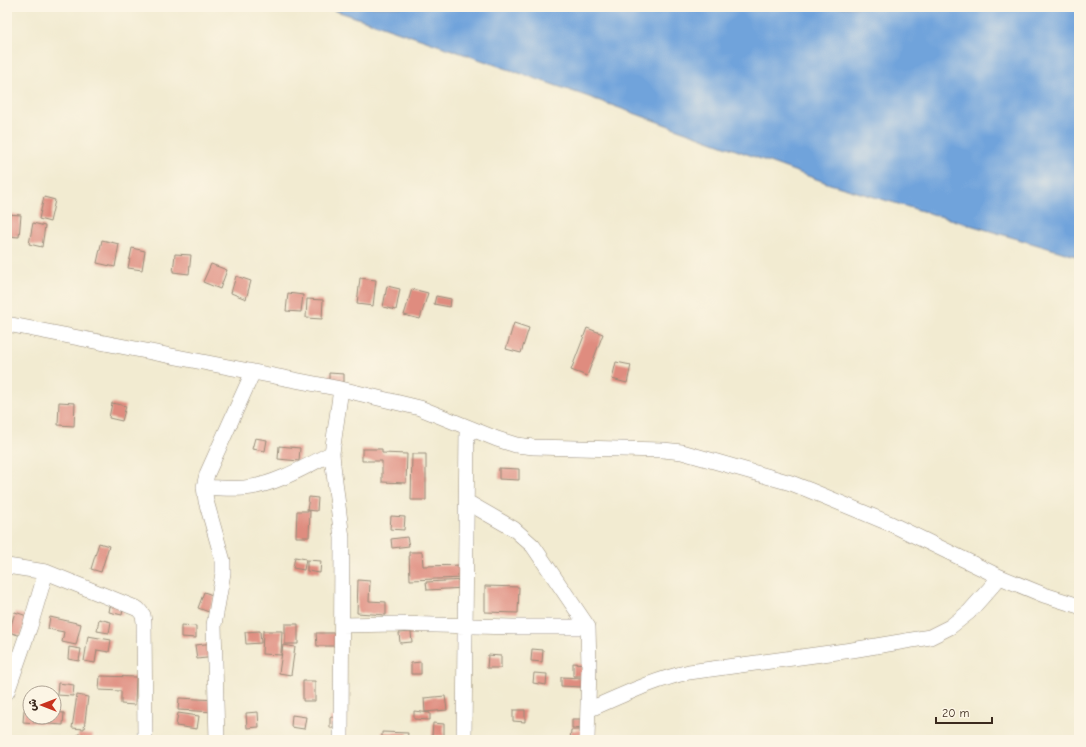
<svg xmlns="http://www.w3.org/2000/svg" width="1086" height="747" viewBox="0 0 1086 747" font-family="'Comic Neue','Playpen Sans Arabic',sans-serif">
  <rect width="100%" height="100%" fill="#fcf5e5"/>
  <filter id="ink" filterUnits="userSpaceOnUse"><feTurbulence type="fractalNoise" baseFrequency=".025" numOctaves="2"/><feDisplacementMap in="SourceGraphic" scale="8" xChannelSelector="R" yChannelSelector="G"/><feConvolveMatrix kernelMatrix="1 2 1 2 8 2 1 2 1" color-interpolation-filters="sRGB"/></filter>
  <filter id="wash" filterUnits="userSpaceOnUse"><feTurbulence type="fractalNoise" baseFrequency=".012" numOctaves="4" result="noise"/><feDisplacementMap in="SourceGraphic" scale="16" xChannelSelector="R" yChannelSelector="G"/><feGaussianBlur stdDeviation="0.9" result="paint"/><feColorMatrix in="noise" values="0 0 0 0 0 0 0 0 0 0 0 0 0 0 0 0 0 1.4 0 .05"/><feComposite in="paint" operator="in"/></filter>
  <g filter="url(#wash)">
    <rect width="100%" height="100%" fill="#f2ebd1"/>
    <!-- water -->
    <path fill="#6fa3db" stroke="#55667c" d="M324 7H1079V257L830 184 589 97 385 27Z"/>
    <g id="blocks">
      <!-- building -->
      <path fill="#df8c7f" d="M44 197 55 200 50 222 39 219Z
        M7 214 21 215 19 237 7 236Z
        M33 223 45 226 42 247 29 244Z
        M102 240 119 244 115 267 97 263Z
        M132 248 145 251 142 270 128 268Z
        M175 254 191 255 189 274 173 272Z
        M211 264 227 270 220 289 203 282Z
        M236 276 251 281 246 299 231 293Z
        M360 278 376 280 373 306 357 304Z
        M387 286 400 289 396 310 383 307Z
        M412 289 428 293 420 319 404 315Z
        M288 293 303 295 301 312 286 311Z
        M436 296 451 299 450 307 434 304Z
        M307 299 323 300 322 319 306 318Z
        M514 323 529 328 521 353 506 349Z
        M587 328 603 334 587 376 571 370Z
        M616 362 631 365 627 383 612 379Z
        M329 373 344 374V386L329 385Z
        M59 402 75 403 74 426 58 425Z
        M112 403 126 406 122 421 109 418Z
        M255 438 267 440 265 451 252 449Z
        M279 446 300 448 299 461 278 459Z
        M362 449H382V453L407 454 406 483 382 482V461H362Z
        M412 454H426V500H411Z
        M499 468 519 469V480L499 479Z
        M309 497 318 498 317 511 307 510Z
        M297 511H310L309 537H296Z
        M391 516 405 517 404 530 390 529Z
        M407 537 409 546 392 548 391 539Z
        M99 543 109 546 101 572 91 569Z
        M409 552H422L423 566 465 565V578L410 580Z
        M295 557 306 559 304 570 293 568Z
        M307 560 321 561 320 573 307 571Z
        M358 580 370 581 369 601 386 602V615L357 613Z
        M465 580V588L427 590 426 582Z
        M485 586 519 587 518 613 485 612Z
        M204 592 215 596 209 612 198 608Z
        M111 601 124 603 122 615 109 612Z
        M15 612 27 616 21 636 9 632Z
        M50 617 81 624 76 645 62 642 64 632 48 629Z
        M99 619 111 622 109 633 97 631Z
        M285 624H298V644H285Z
        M181 625 196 626V638L181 637Z
        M260 631 261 643 246 644 245 632Z
        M263 631H282L281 655 262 654Z
        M411 632 412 642 400 643 399 633Z
        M316 633H339L340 646H317Z
        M88 636 111 640 109 652 97 650 95 663 84 661Z
        M215 643 216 657 197 659 195 645Z
        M283 645 295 647 291 675 279 673Z
        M69 647 81 649 79 661 68 659Z
        M532 649 543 650 542 662 531 661Z
        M488 655 501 656V668H487Z
        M421 662V674H411V663Z
        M573 663 586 664 585 676H573Z
        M534 673 547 674 546 685 533 683Z
        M100 676 136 677 135 705 121 704V691L99 690Z
        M561 677 582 678V687L561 686Z
        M303 681H315V701H303Z
        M58 683 74 685 73 696 57 695Z
        M77 695 88 697 84 729 72 728Z
        M445 696 447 710 425 712 424 698Z
        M179 698 216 700V712L178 710Z
        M24 710H30V717H54V712L64 713 63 725 23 722Z
        M513 710H525V722L513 721Z
        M414 711 430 713V720L414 719Z
        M258 712 259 727 247 728 246 713Z
        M178 713 199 716 197 729 176 726Z
        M292 715 306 717 304 729 291 727Z
        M330 717 342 718V728H330Z
        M572 719H586L585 729 572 728Z
        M433 723 444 724V736H432Z
        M571 730H587L586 740H570Z
        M382 732 408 733 407 740H382Z
        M78 734 93 735 92 740H78Z"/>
    </g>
  </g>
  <g filter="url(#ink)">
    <use href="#blocks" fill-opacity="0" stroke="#968a78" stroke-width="1"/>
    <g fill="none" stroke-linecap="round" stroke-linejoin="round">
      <defs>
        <path id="street" d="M7 324 341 389 420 408 497 439 516 445 534 447 663 450 682 452 791 483 809 490 891 524 1000 577 1044 595 1079 606
          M341 389 332 453 333 465 342 538 341 740
          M204 487C217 488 230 489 244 488 273 486 307 466 332 453
          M467 502 514 529 533 546 588 627 589 667 587 740
          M7 566 46 572 138 609 143 615 144 622 145 740
          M342 625 397 624 513 627H588
          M7 692 30 626 46 572
          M588 710C621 696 653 680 689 672L852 650 930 637 950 627 969 612 1000 577
          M217 740 214 625 223 573V561L206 501 204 487 207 474 253 372
          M464 740 467 427"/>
      </defs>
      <!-- street casing -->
      <use href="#street" stroke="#968a78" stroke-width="16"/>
      <!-- street -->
      <use href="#street" stroke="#fff" stroke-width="15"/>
    </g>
  </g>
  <!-- margin -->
  <rect width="1086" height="747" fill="none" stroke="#fcf5e5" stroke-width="24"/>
  <!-- north arrow -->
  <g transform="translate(42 705) rotate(270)"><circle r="19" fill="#fcf5e5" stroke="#afa495"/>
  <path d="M0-3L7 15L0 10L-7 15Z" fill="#c8321e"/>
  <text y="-6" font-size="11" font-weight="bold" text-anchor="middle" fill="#3b2a1e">ش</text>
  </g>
  <!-- scale -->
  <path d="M936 717v6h56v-6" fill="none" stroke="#3b2a1e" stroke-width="2"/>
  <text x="942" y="717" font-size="12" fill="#3b2a1e" stroke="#fcf5e5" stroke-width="3" paint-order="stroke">20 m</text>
</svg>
